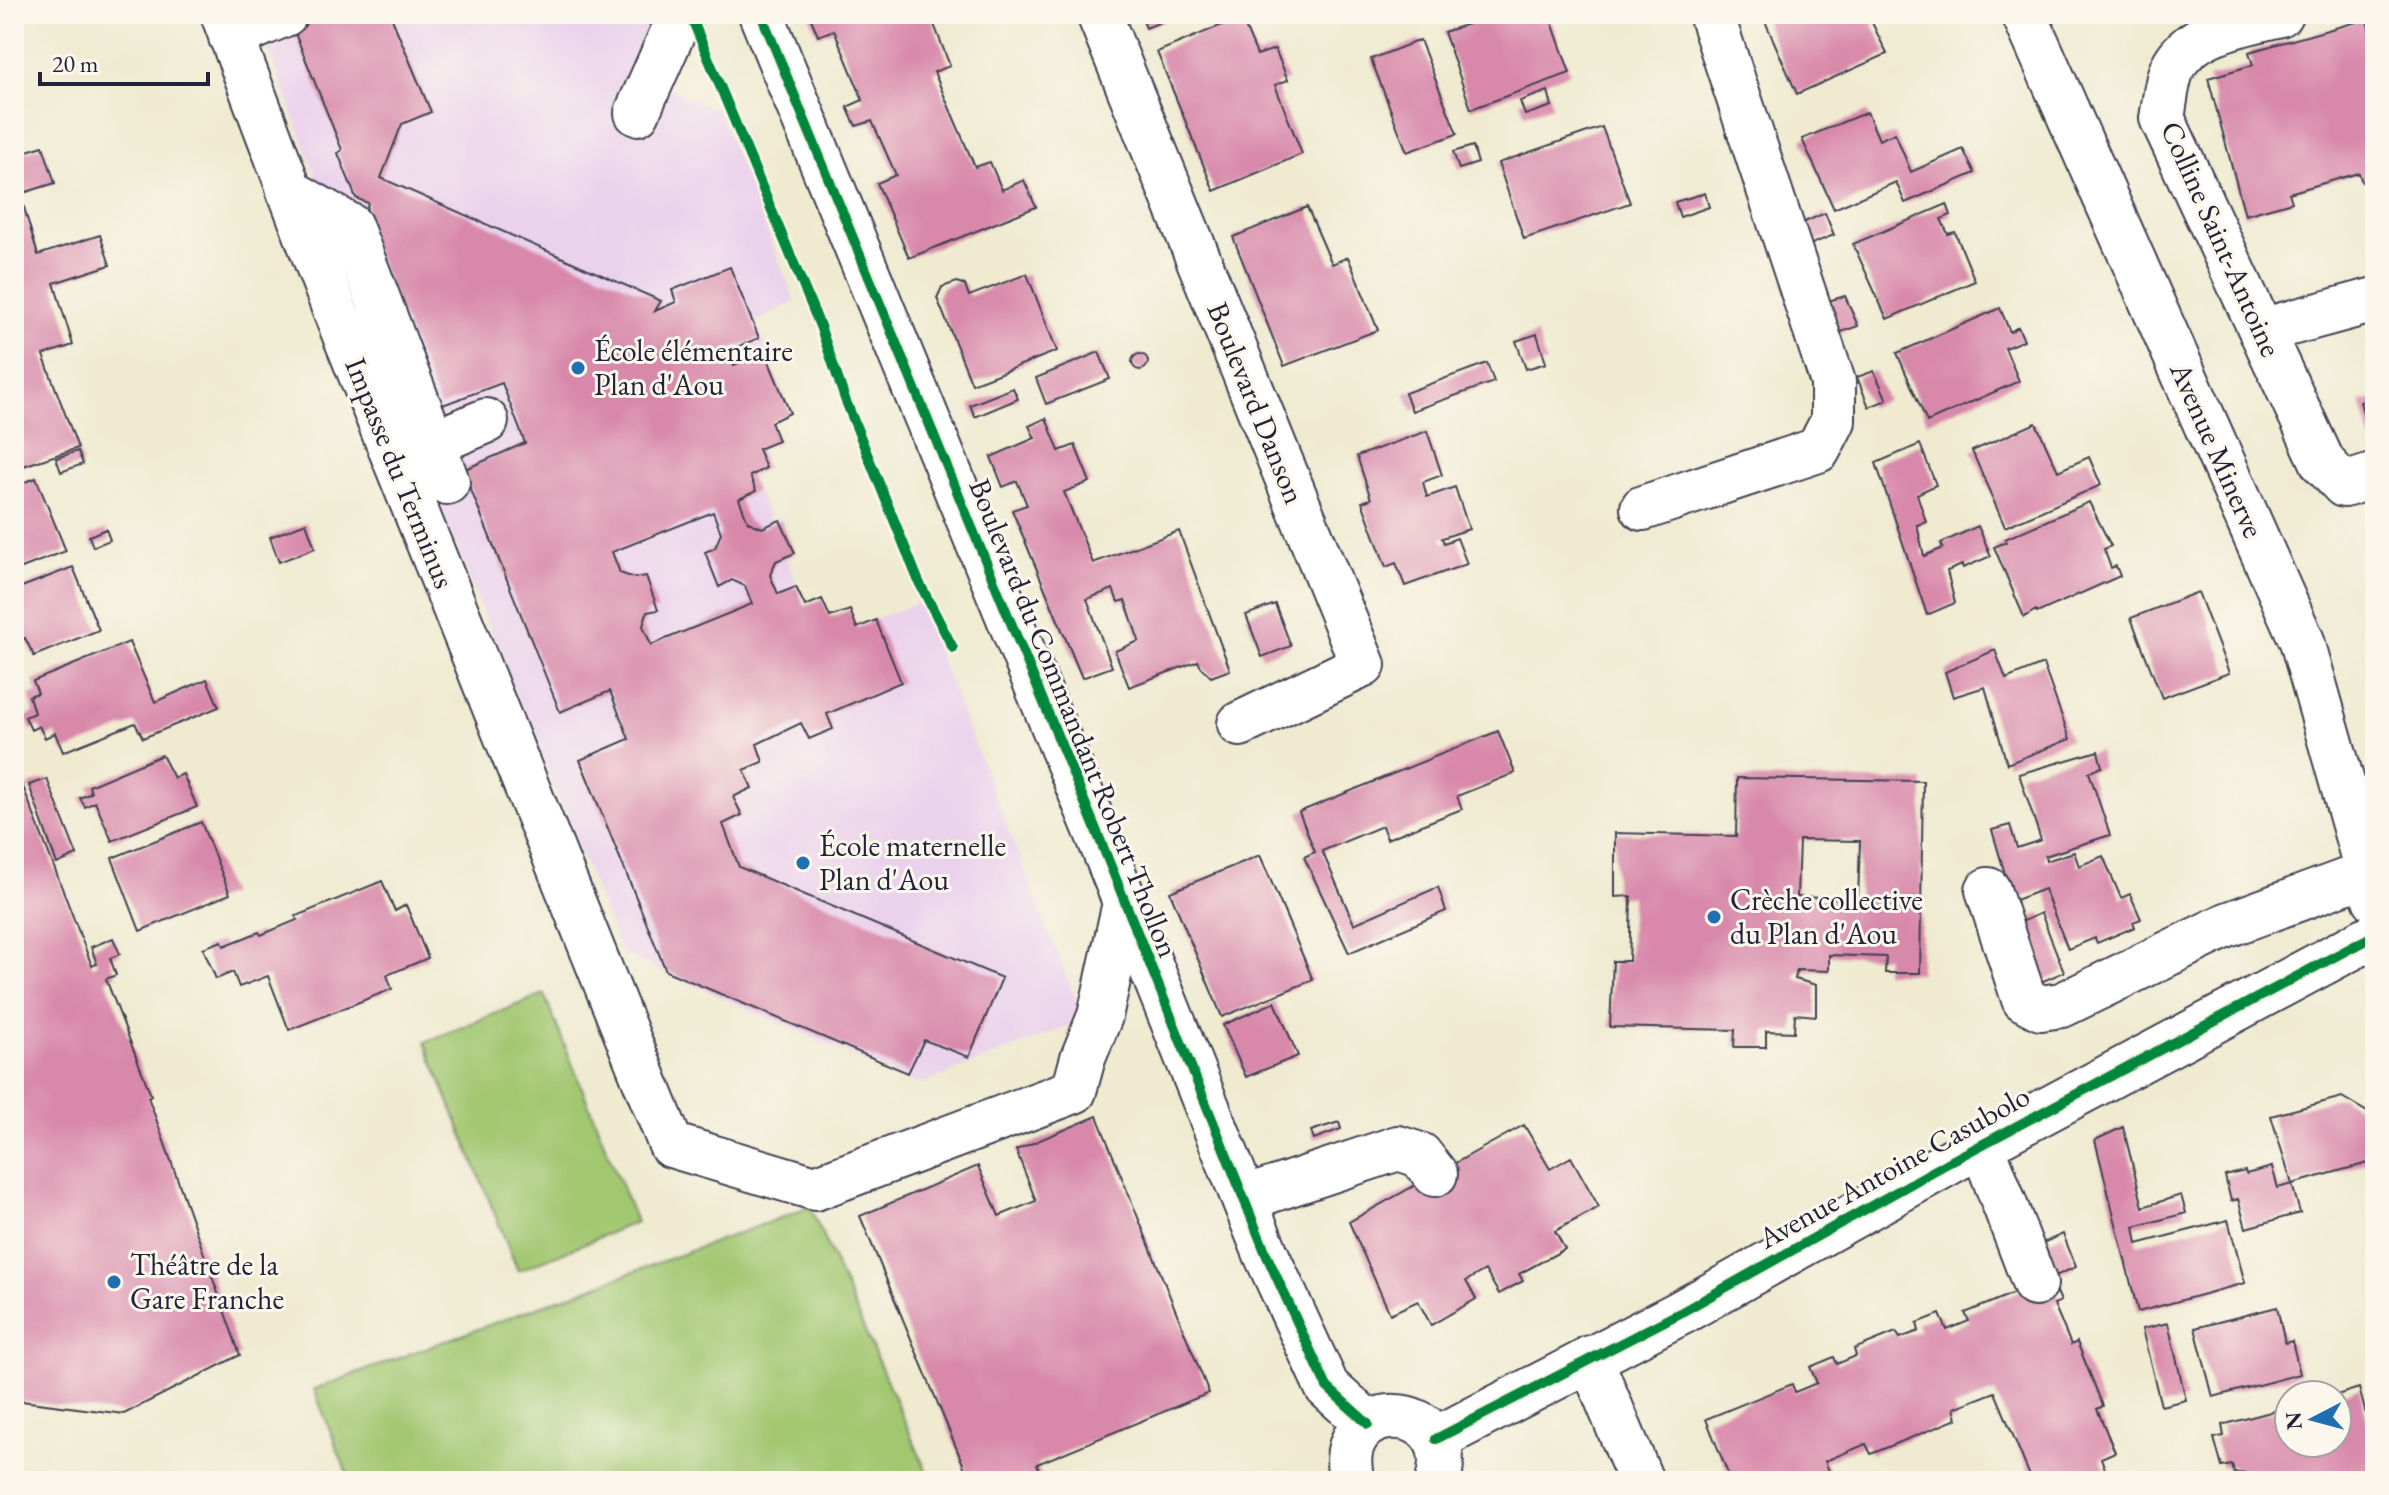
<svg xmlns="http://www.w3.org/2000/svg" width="2389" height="1495" viewBox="0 0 2389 1495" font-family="'EB Garamond',serif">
  <rect width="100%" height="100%" fill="#fbf7ec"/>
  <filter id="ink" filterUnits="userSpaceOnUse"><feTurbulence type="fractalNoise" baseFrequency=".0125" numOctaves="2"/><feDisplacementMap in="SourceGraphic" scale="16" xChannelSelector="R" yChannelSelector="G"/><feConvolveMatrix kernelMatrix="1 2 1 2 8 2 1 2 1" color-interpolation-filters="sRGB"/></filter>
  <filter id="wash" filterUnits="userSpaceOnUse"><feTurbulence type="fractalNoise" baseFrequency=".006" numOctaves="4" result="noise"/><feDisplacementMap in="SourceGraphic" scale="32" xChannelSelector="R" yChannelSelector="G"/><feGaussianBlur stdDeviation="1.8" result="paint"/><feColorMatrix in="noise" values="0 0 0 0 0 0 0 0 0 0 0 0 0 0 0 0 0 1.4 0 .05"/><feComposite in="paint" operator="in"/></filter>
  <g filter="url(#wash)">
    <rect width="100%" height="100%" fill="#efead0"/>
    <!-- built -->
    <path fill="#ead1ec" d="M255 14H651L654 22 635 72 718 111 795 301 756 322 790 413 771 422 778 442 760 449 767 468 750 475 771 523 781 519 795 554 786 558 805 605 823 598 830 617 850 610 857 626 918 603 1084 1020 919 1085 621 953 328 231 322 191Z"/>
    <!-- green -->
    <path fill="#a2c771" stroke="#627456" stroke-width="2" d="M544 994 636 1222 518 1271 425 1042Z
      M810 1207 931 1481H350L314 1389Z"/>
    <g id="blocks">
      <!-- building -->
      <path fill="#d889aa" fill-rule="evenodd" d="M327 14H390L431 112 402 124 381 178 661 301 655 311 676 302 672 290 730 267 759 338 727 351 734 365 765 352 790 413 771 422 778 441 758 449 766 468 750 476 756 491 739 499 748 522 762 528 780 520 795 553 776 561 770 575 778 594 796 587 805 606 822 599 830 617 850 610 857 628 876 620 901 682 827 714 833 729 809 739 801 723 757 744 763 762 744 770 752 788 733 797 742 815 723 824 739 867 1002 978 969 1057 924 1040 908 1073 666 971 580 760 629 739 610 691 560 712 463 470 525 443 502 383 440 406 363 221 368 203 356 198 338 153 342 150 293 28ZM713 512 721 533 715 548 705 552 719 587 732 580 745 586 752 604 651 645 643 626 647 612 658 610 646 576 634 578 620 573 612 552Z
        M809 14H930L950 66 934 72 975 167 990 162 1002 190 1024 180 1036 207 909 258 877 183 896 175 872 121 856 126 847 107 863 100 834 30 818 36Z
        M1140 14H1181L1146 28Z
        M1499 14H1549L1570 73 1471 109 1444 32Z
        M1775 14H1868L1887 54 1797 94 1764 19Z
        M1241 17 1257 55 1275 49 1288 80 1275 85 1302 154 1214 191 1157 52Z
        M2367 19 2370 32 2375 31V178L2362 182 2359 173 2289 193 2292 202 2245 215 2208 78 2253 65 2249 52Z
        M1420 40 1457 134 1407 152 1371 59Z
        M1548 91 1552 106 1525 115 1520 101Z
        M1867 112 1879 140 1895 133 1911 172 1963 149 1975 173 1905 203 1896 182 1834 209 1802 139Z
        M1602 127 1630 203 1524 239 1498 163Z
        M43 146 55 183 20 194 38 255 100 235 110 265 54 283 73 345 43 355 78 448 14 469V155Z
        M1473 146 1478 163 1459 169 1453 152Z
        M1705 193 1709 207 1680 217 1675 202Z
        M1947 204 1951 215 1941 219 1948 234 1955 232 1975 281 1887 319 1853 244Z
        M1307 207 1332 264 1348 257 1378 330 1284 366 1233 237Z
        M1825 213 1834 235 1807 246 1800 224Z
        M1027 274 1057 351 972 384 937 298 942 287 957 282 965 285 969 296Z
        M1845 296 1858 326 1836 334 1825 302Z
        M2000 308 2010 332 2018 327 2024 340 2005 348 2019 381 1927 422 1897 353Z
        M1537 334 1546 363 1526 369 1516 341Z
        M1099 352 1110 379 1046 404 1036 378Z
        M1132 362a8 8 0 1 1 16 0a8 8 0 1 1-16 0Z
        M1487 363 1494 382 1412 411 1405 393Z
        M1874 371 1887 400 1869 407 1857 377Z
        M1013 388 1018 399 975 417 970 405Z
        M2375 398V452H2374L2360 402Z
        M1046 418 1059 451 1075 445 1090 482 1064 492 1093 563 1179 531 1230 670 1211 677 1201 667 1198 661 1129 687 1115 651 1139 641 1125 600 1118 602 1113 589 1087 599 1112 667 1082 678 1012 510 1027 505 1017 481 1003 487 991 457 1035 438 1029 426Z
        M2036 423 2058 471 2089 457 2101 485 2005 527 1972 451Z
        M1427 431 1442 475 1423 482 1427 497 1455 487 1469 529 1442 538 1444 543 1457 538 1467 564 1405 586 1396 563 1386 567 1362 502 1371 499 1357 456Z
        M1920 444 1936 485 1917 494 1926 522 1917 525 1924 556 1943 548 1941 543 1978 526 1991 556 1963 568 1962 565 1947 571 1955 603 1927 615 1876 463Z
        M78 451 83 464 61 472 56 458Z
        M36 478 66 551 14 571V486Z
        M2089 502 2111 546 2104 549 2111 568 2116 566 2120 576 2037 613 2036 610 2024 617 1994 547 2006 542 2005 539Z
        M306 523 315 548 279 562 270 537Z
        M106 529 110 540 93 547 89 536Z
        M73 567 99 630 34 656 25 638 14 642V590Z
        M2198 592 2229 673 2162 698 2131 618Z
        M1275 604 1291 646 1262 657 1246 615Z
        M129 642 155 702 207 679 219 707 143 738 135 723 63 752 55 733 45 738 39 726 31 730 25 717 34 713 29 696 38 693 33 681Z
        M1995 650 2006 679 2043 664 2070 739 2007 764 1985 687 1953 697 1945 672Z
        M1498 731 1515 773 1457 796 1462 809 1419 826 1387 839 1382 826 1322 851 1354 924 1438 887 1446 911 1349 953 1304 857 1315 852 1299 812Z
        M2098 751 2102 767 2089 772 2110 835 2045 856 2046 861 2074 852 2079 866 2103 856 2121 898 2130 894 2141 919 2133 922 2135 927 2097 943 2095 938 2068 949 2044 889 2013 901 1992 830 2010 825 2017 848 2041 840 2019 774Z
        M162 755 174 778 183 774 197 807 112 841 95 802 85 807 80 798 91 793 89 786Z
        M14 763 92 966 97 964 91 947 113 938 120 954 110 958 116 975 106 979 151 1095 148 1097 155 1116 240 1355 124 1414 14 1400Z
        M1737 778 1923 781 1920 973H1885L1886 957 1829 955V971L1797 970 1795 979 1816 985V1016L1795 1014 1794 1032 1766 1031V1047H1734L1735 1030 1610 1027 1613 961H1629L1630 936 1631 896 1615 897V833L1736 836ZM1799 840 1860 841 1858 899 1797 897Z
        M47 779 77 855 57 864 29 785Z
        M201 822 230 894 140 931 112 858Z
        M1260 855 1313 980 1222 1017 1170 892Z
        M382 881 395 911 406 905 428 958 387 975 392 989 289 1030 268 976 239 987 233 972 216 979 203 948 222 941 224 946 259 932 261 935 297 920 296 916Z
        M2041 913 2064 972 2041 982 2021 922Z
        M1275 1002 1298 1056 1246 1077 1223 1025Z
        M2342 1097 2367 1112 2375 1141V1161L2292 1184 2271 1116Z
        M1097 1116 1209 1393 1037 1464 1043 1481H970L860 1216 978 1166 999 1216 1036 1201 1016 1150Z
        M1339 1122 1341 1129 1314 1139 1311 1131Z
        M1524 1125 1550 1169 1571 1157 1599 1207 1555 1231 1565 1249 1519 1274 1523 1281 1499 1294 1485 1270 1466 1281 1476 1299 1431 1325 1418 1301 1390 1314 1349 1222Z
        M2123 1127 2143 1207 2181 1195 2186 1213 2134 1227 2137 1244 2228 1220 2245 1283 2138 1312 2095 1140Z
        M2272 1167 2278 1188 2292 1184 2300 1213 2246 1228 2238 1199 2231 1201 2225 1176 2245 1171 2246 1174Z
        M2063 1234 2076 1267 2051 1278 2038 1245Z
        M2051 1278 2061 1301 2054 1304 2071 1345 2077 1342 2103 1406 2097 1409 2115 1452 2101 1458 2108 1477 2115 1474 2117 1481H2032L1995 1392 1954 1408 1957 1419 1871 1454 1866 1444 1825 1461 1833 1481H1731L1706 1419 1792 1384 1795 1392 1817 1383 1810 1367 1834 1357 1837 1364 1856 1356 1854 1349 1896 1332 1900 1338 1919 1331 1917 1323 1940 1314 1947 1330 1969 1321 1965 1313Z
        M2277 1307 2285 1343 2292 1341 2300 1374 2213 1397 2195 1328Z
        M2168 1323 2186 1400 2161 1406 2142 1329Z
        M2359 1388 2375 1448V1470L2363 1481 2234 1473 2232 1465 2222 1467 2214 1438 2224 1436 2222 1425 2289 1407V1443H2337V1395Z"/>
    </g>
  </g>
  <g filter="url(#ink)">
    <use href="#blocks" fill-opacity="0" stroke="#414051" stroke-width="2"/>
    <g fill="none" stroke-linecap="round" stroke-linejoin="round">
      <defs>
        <path id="minor" d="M223 14 336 313 671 1145 815 1188 1074 1091 1083 1058 1100 1016 1125 903
          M761 14 1101 842 1266 1254 1327 1387 1368 1424
          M1099 14 1363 665 1240 724
          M2024 14 2302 641 2375 899
          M2280 14C2243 24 2190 30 2172 69 2166 83 2165 103 2162 118L2323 463 2344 485 2375 475
          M231 37 285 14
          M637 113 681 14
          M289 191 350 226 433 443 486 421
          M2261 331 2375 300
          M433 443 447 482
          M1643 508 1818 450 1833 421V382L1711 14
          M1988 890 2024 999 2041 1008 2062 1005 2227 925 2368 873
          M1982 1145 2035 1284
          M1244 1199 1398 1148 1420 1155 1435 1174
          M1590 1358 1641 1481
          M1436 1439 1680 1313 1955 1159 2375 935
          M1352 1481C1329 1393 1462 1398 1438 1481"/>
      </defs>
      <!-- minor casing -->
      <use href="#minor" stroke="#414051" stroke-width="48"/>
      <!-- minor -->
      <use href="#minor" stroke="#fff" stroke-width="44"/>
      <defs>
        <path id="cycleway" d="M690 14 820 326 845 399 919 582 953 648
          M761 14 1101 842 1266 1254 1327 1387 1368 1424
          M1436 1439 1680 1313 1955 1159 2375 935"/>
      </defs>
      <!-- cycleway casing -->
      <use href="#cycleway" stroke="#fbf7ec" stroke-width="15"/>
      <!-- cycleway -->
      <use href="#cycleway" stroke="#00873e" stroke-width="10"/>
    </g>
  </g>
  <!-- markers -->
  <g fill="#1f6fb2" stroke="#fbf7ec" stroke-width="3">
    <circle cx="578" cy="368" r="8"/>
    <circle cx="803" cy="863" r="8"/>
    <circle cx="1714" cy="917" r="8"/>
    <circle cx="114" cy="1282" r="8"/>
  </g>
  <g text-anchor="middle" stroke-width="6" stroke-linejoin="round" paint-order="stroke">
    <!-- street labels -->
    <g font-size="30" fill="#22223b" stroke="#fbf7ec">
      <text transform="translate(2221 239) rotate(66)" y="10">Colline Saint-Antoine</text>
      <text transform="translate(1256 403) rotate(68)" y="10">Boulevard Danson</text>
      <text transform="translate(2217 450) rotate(66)" y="10">Avenue Minerve</text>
      <text transform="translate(400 473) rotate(68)" y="10">Impasse du Terminus</text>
      <text transform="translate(1074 718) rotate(68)" y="10">Boulevard du Commandant Robert Thollon</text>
      <text transform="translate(1894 1167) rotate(-29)" y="10">Avenue Antoine Casubolo</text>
    </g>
    <!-- poi labels -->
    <g font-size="30" fill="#22223b" stroke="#fbf7ec" text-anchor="start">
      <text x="594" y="361">École élémentaire<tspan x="594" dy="34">Plan d'Aou</tspan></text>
      <text x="819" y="856">École maternelle<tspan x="819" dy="34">Plan d'Aou</tspan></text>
      <text x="1730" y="910">Crèche collective<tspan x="1730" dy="34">du Plan d'Aou</tspan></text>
      <text x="130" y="1275">Théâtre de la<tspan x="130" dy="34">Gare Franche</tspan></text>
    </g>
  </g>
  <!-- margin -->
  <rect width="2389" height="1495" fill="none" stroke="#fbf7ec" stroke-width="48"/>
  <!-- north arrow -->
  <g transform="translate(2313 1419) rotate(264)"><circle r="38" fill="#fbf7ec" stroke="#a4a2a5" stroke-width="2"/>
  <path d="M0-6L14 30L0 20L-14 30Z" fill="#1f6fb2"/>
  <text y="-12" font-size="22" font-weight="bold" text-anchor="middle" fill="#22223b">N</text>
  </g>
  <!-- scale -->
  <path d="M40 72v12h168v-12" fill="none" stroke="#22223b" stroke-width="4"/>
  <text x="52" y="72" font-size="24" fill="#22223b" stroke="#fbf7ec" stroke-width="6" paint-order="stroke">20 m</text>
</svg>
